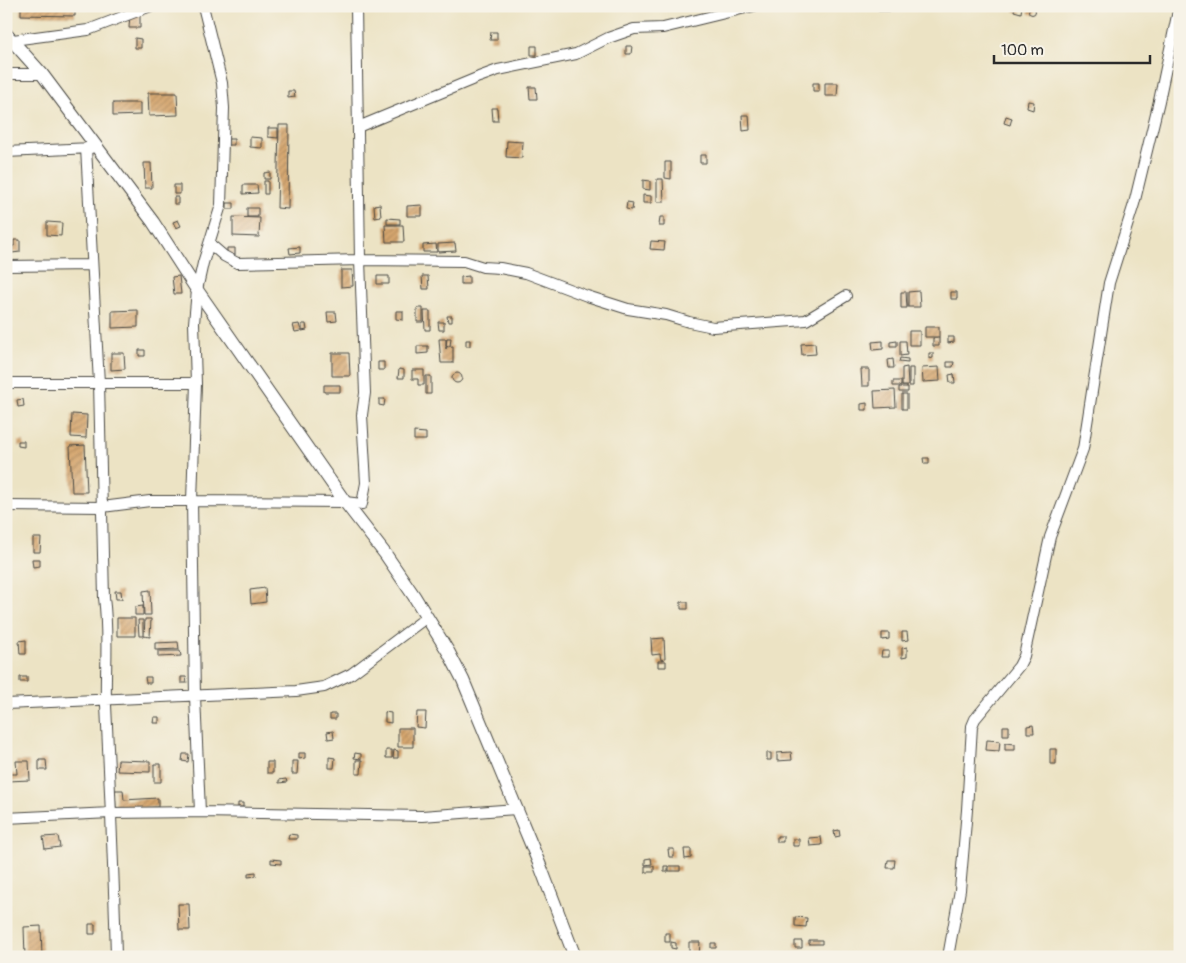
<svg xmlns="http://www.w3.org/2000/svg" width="1186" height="963" viewBox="0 0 1186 963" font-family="Pangolin,sans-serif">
  <defs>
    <pattern id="building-hatch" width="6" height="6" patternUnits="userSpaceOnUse" patternTransform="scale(1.25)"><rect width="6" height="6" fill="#d5a66e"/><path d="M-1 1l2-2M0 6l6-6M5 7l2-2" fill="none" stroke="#ad875b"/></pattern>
  </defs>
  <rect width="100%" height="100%" fill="#f7f3e8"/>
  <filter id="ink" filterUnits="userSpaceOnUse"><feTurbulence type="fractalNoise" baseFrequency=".02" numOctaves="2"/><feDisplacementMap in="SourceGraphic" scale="10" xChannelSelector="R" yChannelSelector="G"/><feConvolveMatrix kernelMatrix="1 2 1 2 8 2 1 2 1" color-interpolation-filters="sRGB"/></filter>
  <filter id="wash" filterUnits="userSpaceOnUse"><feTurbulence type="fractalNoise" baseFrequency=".0096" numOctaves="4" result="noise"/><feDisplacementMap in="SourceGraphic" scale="20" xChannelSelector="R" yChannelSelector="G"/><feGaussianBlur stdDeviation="1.12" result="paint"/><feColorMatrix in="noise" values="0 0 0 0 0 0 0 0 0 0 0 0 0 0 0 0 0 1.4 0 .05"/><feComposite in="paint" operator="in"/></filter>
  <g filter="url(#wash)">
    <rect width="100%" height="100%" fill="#ece3c4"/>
    <g id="blocks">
      <!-- building -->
      <path fill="url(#building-hatch)" d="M21 6H75V16L21 15Z
        M890 6V11H879V7Z
        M923 6H932V10H922Z
        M1015 6H1022L1021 13 1014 11Z
        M1028.5 11a3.5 3.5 0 1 1 7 0a3.5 3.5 0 1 1-7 0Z
        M130 14H140V28H129Z
        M491 32H497V40H490Z
        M135 38 141 39V48H135Z
        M531 46H537V55H531Z
        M626 46H632L631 54H626Z
        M813 83H819V91H813Z
        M825 83H838L837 96H825Z
        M529 87H536L537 99H530Z
        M288 91H294L295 97 288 98Z
        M148 93H177L178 115 149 116Z
        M1028 101 1034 102 1033 110 1027 108Z
        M113 103H140V115L113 116Z
        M492 108H497L498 121H493Z
        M742 115H749L750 130 743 131Z
        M1006 116 1012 118 1010 125 1004 123Z
        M279 125H289L288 209 277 208Z
        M268 128H278V138L268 137Z
        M250 137 262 138V148L250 147Z
        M226 139H234V145H226Z
        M507 141 523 142 522 158 506 157Z
        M700 155H706V163H700Z
        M665 162H671V179L665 178Z
        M144 163H151L152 188H145Z
        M270 172V179H264V173Z
        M657 179H663L664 202H657Z
        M643 180 650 181V190L643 189Z
        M264 181H268V194H264Z
        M174 185H180V194H174Z
        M243 185H257L258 193 243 194Z
        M643 195 651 196V203H643Z
        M174 197H178V204H174Z
        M627 202 633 203 632 210 626 209Z
        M227 203H234V209H227Z
        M380 204 381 217 375 218 374 205Z
        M422 205V216H407V206Z
        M247 208H258V217H247Z
        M6 212H8V227H6Z
        M233 217 260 218 259 237 233 236Z
        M660 217H664V226H659Z
        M387 218 400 219V224H387Z
        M178 220 181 226 176 228 173 222Z
        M47 222 62 223 61 236 47 235Z
        M385 225H403L404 242H386Z
        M14 240H20V252L12 253V246H14Z
        M651 241 665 242 664 250 650 249Z
        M455 243 456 251 438 252V244Z
        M436 244 437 252H423V245Z
        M300 247V253L290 254 289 248Z
        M227 248H235V255H227Z
        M341 270H352L353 286 341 287Z
        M179 276 181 294H174L172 277Z
        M377 276H389V284H377Z
        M422 276H428L429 289H423Z
        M469 276V284H461V277Z
        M919 291 920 307H908V292Z
        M901 292H906L907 308H901Z
        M951 292H957V299H951Z
        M417 308H423V322H417Z
        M138 310V327L112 328V311Z
        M396 311H403V320L396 319Z
        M424 311H430V330H425Z
        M327 312H336L337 321 328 322Z
        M447 316H452V322H448Z
        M438 322H444V330H439Z
        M299 324 301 331 295 332 293 325Z
        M302 324H306L307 330 302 331Z
        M925 327H939V337H925Z
        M909 331H920V345H909Z
        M948 337H954V342L948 343Z
        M447 338H451L450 346H446Z
        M933 338H939V346H933Z
        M439 339H446V349V347L453 346V363H441Z
        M466 340H470V346H466Z
        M883 341V349L873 350 872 342Z
        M897 341V346H890V342Z
        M900 341H906L907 355 900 356Z
        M815 343 816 354 802 355 801 344Z
        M417 346H428V353L417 354Z
        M139 350H145V356H139Z
        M111 353H124L125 369 111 370Z
        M332 353H349L350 376H332Z
        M929 353H933V358L929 359Z
        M900 358 908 359V363L899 362Z
        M893 359 894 368H889L888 360Z
        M378 362H384V370H378Z
        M947 362H954L953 367H947Z
        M907 367 908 386H902V368Z
        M939 367 940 381 923 382 922 368Z
        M909 368H913V386H909Z
        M399 369 404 370V378H398Z
        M861 369H869V386H862Z
        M412 370H424V385H418V379H412Z
        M452 378a5 5 0 1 1 10 0a5 5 0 1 1-10 0Z
        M954 374 955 383H950L949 375Z
        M426 376H431V394H426Z
        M893 381H901V386H893Z
        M324 385H340V392H324Z
        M899 387H908V392H899Z
        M895 390 896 407 875 408 874 391Z
        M902 394H907V409H902Z
        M23 399 24 406 18 407 17 400Z
        M379 399H385L384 406 379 405Z
        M867 403V410H861V404Z
        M72 414 87 415 86 438 71 437Z
        M414 432 426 433V440H414Z
        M18 441H24V447L18 446Z
        M85 445 87 492H72L70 446Z
        M923 458H929V464H924Z
        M33 538H41L40 552H33Z
        M32 559H40V566L33 567Z
        M265 588 266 602 251 604 250 590Z
        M150 590 151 615H144L143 591Z
        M115 591H121L122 599H116Z
        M681 602H688V609H681Z
        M143 606V615H135V607Z
        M117 618H135V636H117Z
        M145 619H151L150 637 144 636Z
        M138 620H143V636H139Z
        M902 632H907L908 640 902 641Z
        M882 633H889V639L882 640Z
        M664 638 665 659 661 660 660 654 652 655 651 639Z
        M26 640V654H20L19 641Z
        M178 642 179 649 155 650V643Z
        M907 647V657L902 658V648Z
        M158 651H180L181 656 158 657Z
        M882 651H889V657H881Z
        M658 661H666V667H658Z
        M20 677H27V682H20Z
        M145 677H151V683H146Z
        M181 677H186L187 683H181Z
        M385 712 391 713V723L385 722Z
        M417 712H426L425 728 416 727Z
        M330 714H336V719H330Z
        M154 717H159V723H153Z
        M1033 725 1034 733H1027V726Z
        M1003 726H1009V735H1003Z
        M398 728H413V747H398Z
        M333 731 334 738 328 739 327 732Z
        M987 740 1000 741 999 751 986 750Z
        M1005 743 1015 744V750H1005Z
        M1050 749H1056V764H1050Z
        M386 750H392V758H386Z
        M394 750 398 751V758H393Z
        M791 752 792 760 777 761V753Z
        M299 753H305V758L299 759Z
        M355 753 361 754V759L354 758Z
        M767 753H771V760H767Z
        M183 754H189L188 762 182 761Z
        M329 757 335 758 334 768H329Z
        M39 760H46L47 770H39Z
        M118 760 150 761V772L117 771Z
        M356 760H362L361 774H356Z
        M16 761H29L30 780 8 781 7 774H17Z
        M292 761H298L297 774H292Z
        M267 762H273V773H267Z
        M154 764H161V782H154Z
        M286 779 287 782 279 783V780Z
        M115 790H123L124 800 158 798V807L116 809Z
        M238 803H243V807H238Z
        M839 830 840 836 835 837 834 831Z
        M289 834 297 835V839H288Z
        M58 836 60 847 45 849 43 837Z
        M777 836H783V842H777Z
        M821 837 822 845 810 846 809 838Z
        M793 839H799V846H793Z
        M668 849H674V857H669Z
        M684 849H691V858L685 859Z
        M651 858 652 864 645 865V859Z
        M271 859 281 860V864L271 863Z
        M888 860H895L894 868H887Z
        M645 866H654V872H645Z
        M664 866H668V872H664Z
        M669 866H680V871H669Z
        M256 872V876L248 877V873Z
        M178 904H189L190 930H179Z
        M795 917 807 918 806 927 795 926Z
        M89 924H95V934H89Z
        M41 926 42 957H25L24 927Z
        M665 933H670V942H665Z
        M809 940H822V944H809Z
        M795 941H802V948H795Z
        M671 942 676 943V949L671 948Z
        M689 942H700L699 956 689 955Z
        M711 943H716V948H711Z"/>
    </g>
  </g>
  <g filter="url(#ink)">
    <use href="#blocks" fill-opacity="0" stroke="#484742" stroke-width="1"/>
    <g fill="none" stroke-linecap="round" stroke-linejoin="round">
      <defs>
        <path id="minor" d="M13 40 88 30 151 6
          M6 74H42
          M358 127 479 77 498 70 576 54 608 38 634 29 663 28 754 6
          M86 148 99 383 104 598C109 633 105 669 106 705 110 789 114 873 116 957
          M6 152 91 148
          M210 244 224 256 237 263 360 260 464 261 483 267 500 268 526 273 587 296 628 309 666 315 689 322 713 327 806 320 846 296
          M6 266 92 265
          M6 383H196
          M6 506 102 507 150 501H192L345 502 362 504 366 483 362 415 365 393 360 260 356 6
          M6 704 296 691 324 687 351 674 427 617
          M200 812 195 696 192 501 196 383 194 323 197 290 203 263 221 205 224 108 222 83 203 6
          M6 818 111 813 200 812 422 816 517 809
          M948 957 960 890 967 810 972 726 975 719 1019 666 1024 656 1050 537 1083 449 1109 283 1134 204 1159 101 1179 6"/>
        <path id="tertiary" d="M6 34 42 74 153 222 197 290 345 502 386 555 414 596 449 653 463 680 541 868 575 957"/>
      </defs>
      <!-- minor casing -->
      <use href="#minor" stroke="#484742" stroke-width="12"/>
      <!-- tertiary casing -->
      <use href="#tertiary" stroke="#484742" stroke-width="14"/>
      <!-- minor -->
      <use href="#minor" stroke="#fff" stroke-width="10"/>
      <!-- tertiary -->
      <use href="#tertiary" stroke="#fff" stroke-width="12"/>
    </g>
  </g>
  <!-- margin -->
  <rect width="1186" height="963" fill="none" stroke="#f7f3e8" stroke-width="25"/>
  <!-- scale -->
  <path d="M994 55v8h156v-8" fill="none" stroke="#2b2b2b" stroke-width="2.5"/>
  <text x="1001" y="55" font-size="15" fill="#2b2b2b" stroke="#f7f3e8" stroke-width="4" paint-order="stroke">100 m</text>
</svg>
